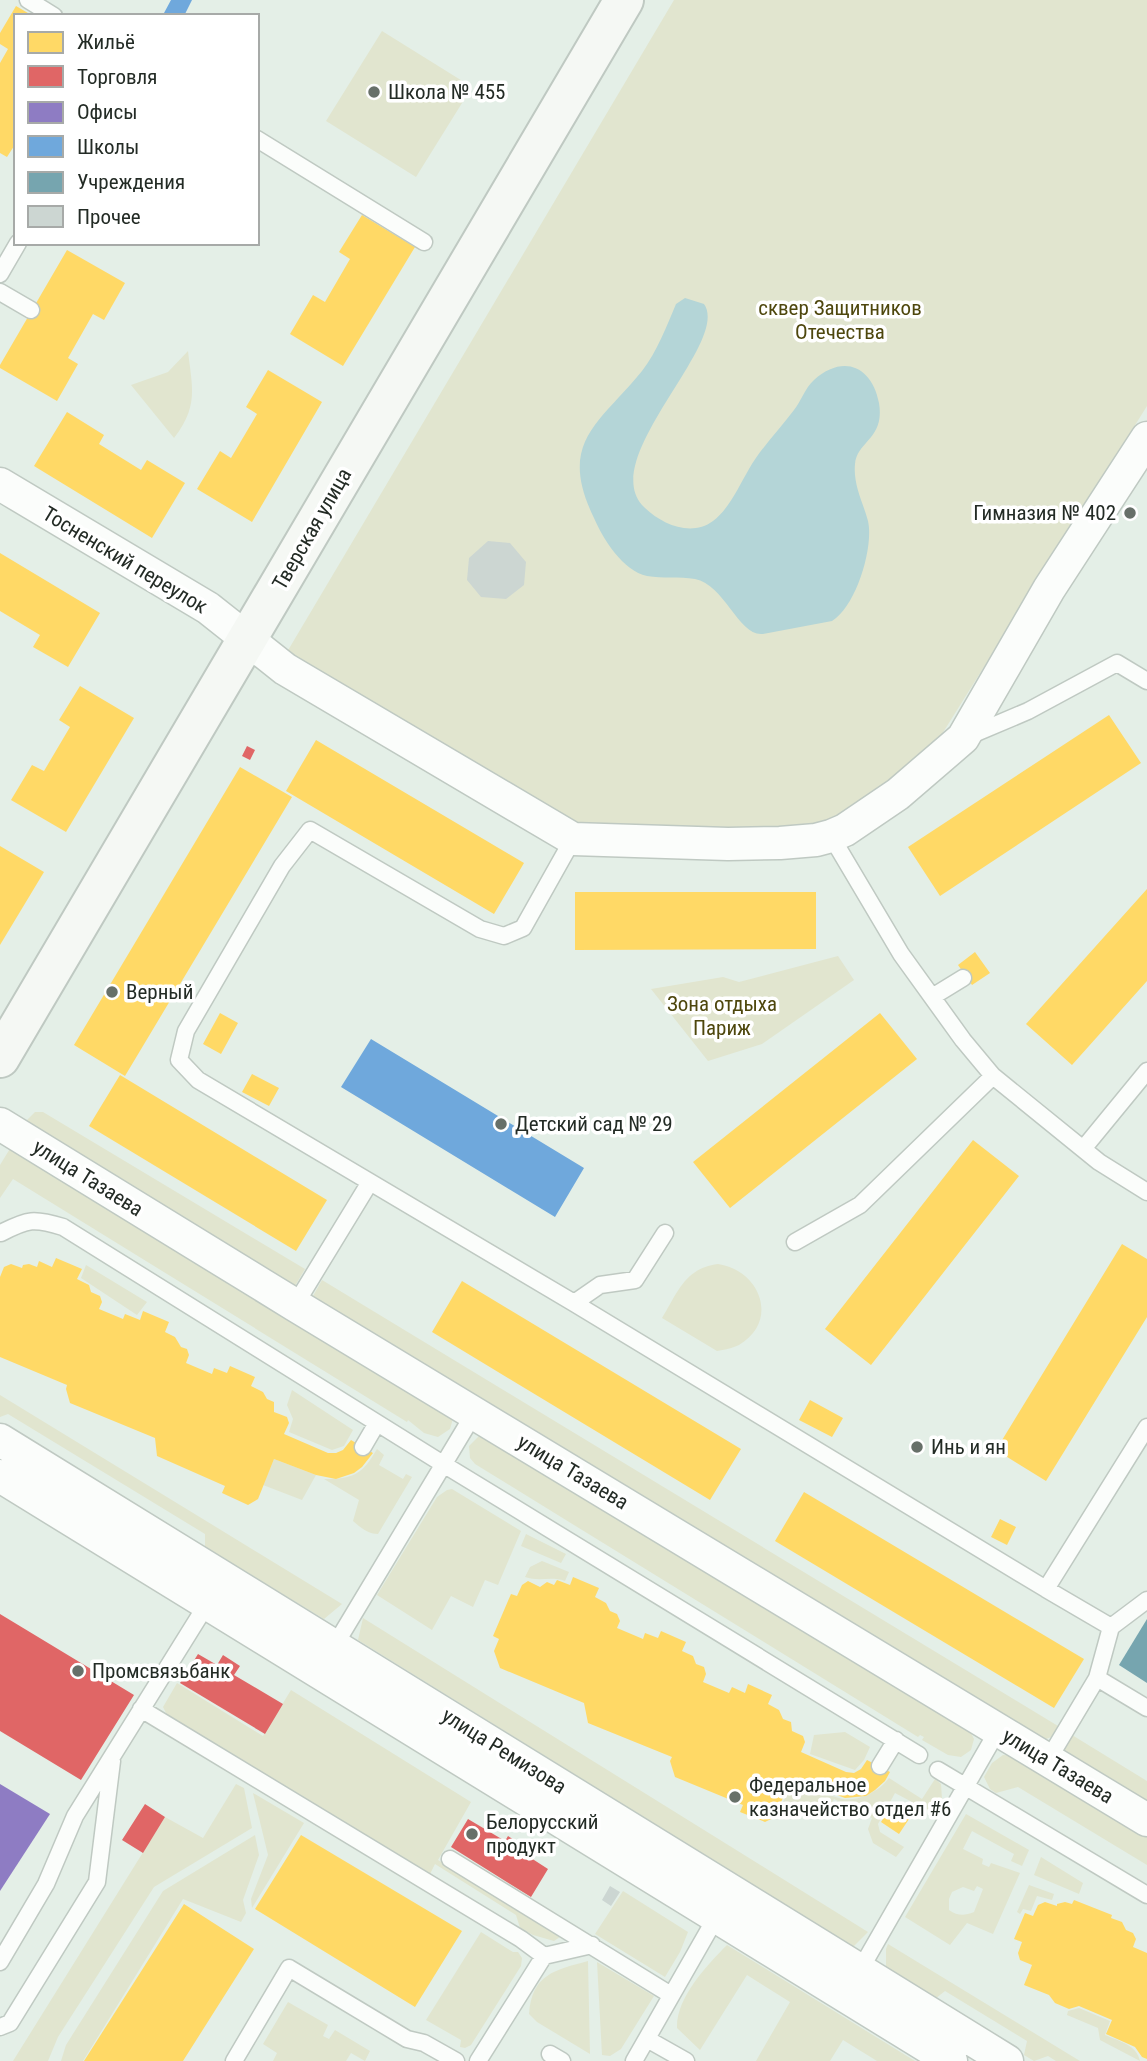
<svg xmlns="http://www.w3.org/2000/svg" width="1147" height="2061" viewBox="0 0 1147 2061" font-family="'Roboto Condensed',sans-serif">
  <rect width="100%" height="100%" fill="#e4efe7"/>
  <!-- green -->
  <path fill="#e1e5cf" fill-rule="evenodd" d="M674 0H1147V406L942 734 925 758 854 809 827 821 795 830 613 831 575 823 542 808 287 652Z
    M382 31 472 87 416 177 326 121Z
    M188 351C192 387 199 406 174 438L131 385 168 372Z
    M838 956 854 980 762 1044 708 1061 651 989 723 977 739 982Z
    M35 1112H43L305 1269 295 1286 25 1122Z
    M11 1147 454 1415 450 1429 438 1437 424 1433 408 1420 407 1422 13 1179 0 1198V1165Z
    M718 1264C760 1270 780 1321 739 1345 733 1348 724 1350 717 1351L662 1318C678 1292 685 1268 718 1264Z
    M86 1265 147 1302 137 1315 81 1278Z
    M322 1280 1058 1726 1051 1737 1044 1740 313 1296Z
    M292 1390 353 1430 344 1446 332 1450 289 1432 293 1419 287 1405Z
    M0 1395 342 1604 324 1619 205 1547V1534L8 1414 0 1417Z
    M483 1432 968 1727 974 1739 971 1750 961 1757 948 1755 922 1740 924 1737 920 1735 918 1737 475 1464 470 1458 469 1446Z
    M377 1449 384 1455 379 1465 403 1479 406 1474 412 1477 378 1534C368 1534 360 1527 353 1521L359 1500 324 1479C353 1479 362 1475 377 1449Z
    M274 1459 316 1475 302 1500 263 1485Z
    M452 1489 521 1531 498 1585 485 1580 473 1607 451 1596 432 1630 377 1595 437 1497 447 1490Z
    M526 1534 566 1554 561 1563 521 1546Z
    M542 1561 569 1572 565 1581C551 1576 539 1582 525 1577L530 1567Z
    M363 1618 868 1932 853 1947 358 1640Z
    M177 1683 263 1736 291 1690 471 1802 438 1860 542 1922 541 1925 560 1937 554 1941 533 1935 520 1928 516 1915 435 1864 430 1874 167 1715 163 1707Z
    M845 1732 870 1747 864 1760 855 1770 810 1754 814 1735Z
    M1072 1735 1147 1781V1803L1065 1754V1746Z
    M1003 1755 1017 1756 1147 1836V1865L1018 1787 996 1793 990 1789 984 1777 992 1763Z
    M889 1778 922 1799 935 1779 941 1784 942 1799 937 1810 929 1811 895 1793 878 1824 880 1832 904 1847 896 1857 873 1843 868 1829 872 1818 834 1799 825 1814 812 1817 782 1805 791 1784C819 1781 835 1810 867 1795 877 1790 882 1787 889 1778Z
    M236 1784 244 1788 252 1828 154 1887 58 2037 48 2061H13L165 1817 203 1838Z
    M253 1793 304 1823 252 1908 251 1899 268 1855Z
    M966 1814 1029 1850 1022 1866 1011 1861 1014 1854 972 1831 963 1849 983 1859 982 1864 989 1867 991 1863 1020 1873 993 1934 967 1923 950 1945 905 1917ZM977 1886 983 1889 974 1912C964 1916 958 1916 949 1910V1899L952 1892 963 1887 974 1891Z
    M255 1835 259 1855 243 1900 246 1913 241 1922 183 1899 83 2061H61L66 2045 163 1891Z
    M1041 1857 1083 1883 1079 1894 1034 1875Z
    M1029 1885 1054 1894 1052 1900 1037 1896 1031 1911 1023 1909 1020 1914 1017 1912Z
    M623 1891 688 1932 680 1952 665 1977 595 1934Z
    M481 1932 513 1952H518L522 1958 521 1966 471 2045 465 2048 460 2047 461 2040 426 2020Z
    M888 1944 1080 2061H1056L1048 2056 1034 2061 1024 2055 1027 2041 945 1991 935 1999 886 1968V1949Z
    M727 1945 915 2061H877L843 2040 830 2061H756L790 2002 747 1975 700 2050 677 2028C676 1998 707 1965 727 1945Z
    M588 1961 590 2054 537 2022 529 2014C532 1974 555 1970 588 1961Z
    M597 1962 654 1996 621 2049 610 2056 602 2055Z
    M288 2002 328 2025 323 2036 329 2039 335 2030 370 2051 365 2061 351 2053 346 2061H273L277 2053 263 2044Z
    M1079 2008 1110 2021 1105 2035C1119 2041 1137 2045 1140 2061L1100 2040 1098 2028 1067 2015 1068 2011Z"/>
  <!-- water -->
  <path fill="#b4d5d7" d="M685 298 704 304C731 342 599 456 642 505 659 523 690 538 713 521 729 509 739 486 749 469 761 448 779 430 794 410 801 401 805 388 814 380 843 354 872 366 879 403 885 439 857 441 855 464 853 485 863 502 868 521 874 547 856 607 832 621L763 634C739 637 725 585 695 579 679 576 663 579 647 576 623 571 603 539 594 518 557 442 599 424 642 371 657 352 667 325 676 304Z"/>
  <!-- homes -->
  <path fill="#ffd966" d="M16 6 33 16H16V143L7 157 0 153V63L8 49 0 44V33Z
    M362 215 415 247 343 366 290 334 313 295 325 302 350 259 339 252Z
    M67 250 125 283 104 320 93 314 68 358 78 364 57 401 0 368V365Z
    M268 370 322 402 252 522 197 489 220 451 231 458 257 414 246 407Z
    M67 412 104 435 99 444 141 470 147 460 185 483 152 538 34 466Z
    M0 553 100 613 68 667 33 647 40 635 0 611Z
    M80 686 134 718 66 832 11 800 32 765 44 771 70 727 59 720Z
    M1109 715 1141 763 940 896 908 847Z
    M316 740 524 863 494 914 286 791Z
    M240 767 292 797 125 1076 74 1045Z
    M0 846 44 872 0 945Z
    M1147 889V981L1072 1065 1026 1024Z
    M575 892H816V949L575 950Z
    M975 952 990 973 972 985 958 965Z
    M220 1013 238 1023 221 1054 203 1044Z
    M880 1013 917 1059 730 1208 693 1162Z
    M252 1074 279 1088 269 1106 242 1092Z
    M120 1075 327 1200 296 1251 89 1126Z
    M973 1140 1019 1176 871 1365 825 1329Z
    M1122 1244 1147 1259V1317L1046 1481 996 1450Z
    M56 1258 82 1269 77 1279 89 1285 91 1292 100 1296 102 1302 99 1309 123 1319 125 1314 140 1320 143 1311 169 1322 165 1332 175 1337 181 1347 187 1349 189 1355 186 1363 212 1374 214 1368 227 1373 230 1366 255 1377 251 1386 263 1392 267 1399 274 1402V1412L287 1417 289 1423 284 1434 328 1453H336L343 1450 351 1440 373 1453 362 1467 354 1473 336 1479 316 1475 274 1459 258 1499 248 1505 222 1493 225 1486 157 1456 155 1438 70 1403 66 1389 67 1385 0 1357V1277L4 1267 11 1264 22 1268 23 1265 29 1264 37 1267 39 1261 52 1267Z
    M462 1281 741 1449 710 1500 432 1332Z
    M810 1400 843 1418 832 1437 799 1420Z
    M804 1492 1084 1659 1054 1708 775 1541Z
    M1000 1519 1016 1527 1007 1545 991 1537Z
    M573 1577 599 1588 595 1597 606 1603 610 1611 617 1614 620 1621 617 1628 643 1639 645 1633 658 1638 661 1631 686 1642 682 1651 693 1656 696 1664 704 1667 706 1674 703 1682 729 1693 732 1687 745 1693 748 1684 772 1695 768 1704 779 1710 783 1719 791 1722 792 1731 803 1736 805 1742 801 1752 846 1772 854 1773 861 1769 867 1760 890 1772 885 1781 875 1790 866 1796 845 1798 791 1778 775 1817 765 1822 740 1812 743 1805 675 1777 670 1761 672 1757 588 1723 584 1703 500 1668 494 1651 499 1639 493 1636 511 1594 517 1596 522 1585 528 1581 540 1587 547 1582 554 1585 557 1580 570 1585Z
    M892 1805 911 1816 899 1834 881 1822Z
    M301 1835 462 1931 415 2007 255 1909Z
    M1074 1900 1112 1915 1111 1918 1122 1922 1126 1930 1133 1933 1136 1939 1133 1947 1147 1953V2059L1142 2057 1135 2047 1106 2034 1112 2020 1079 2006 1069 2009 1055 2003 1049 1995 1024 1985 1032 1965 1020 1960 1018 1953 1022 1942 1014 1939 1025 1913 1033 1916 1038 1905 1045 1902 1057 1906V1904L1065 1902 1072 1904Z
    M184 1904 254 1949 183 2061H84Z"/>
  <!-- shops -->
  <path fill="#e06666" d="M247 746 255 750 250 760 242 756Z
    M0 1614 134 1695 81 1780 0 1731Z
    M198 1654 217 1665 223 1655 240 1666 234 1675 283 1704 265 1734 180 1683Z
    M145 1804 165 1817 143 1853 122 1840Z
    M468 1819 505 1841 508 1836 520 1844 517 1849 548 1869 531 1897 451 1847Z"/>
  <!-- offices -->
  <path fill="#8e7cc3" d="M0 1784 50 1814 0 1891Z"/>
  <!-- schools -->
  <path fill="#6fa8dc" d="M171 0H192L184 16H169L164 13Z
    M371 1039 584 1168 555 1217 341 1087Z"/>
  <!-- public -->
  <path fill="#76a5af" d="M1147 1619V1683L1119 1665Z"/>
  <!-- building -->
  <path fill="#ccd6d2" d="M488 541 510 543 526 562 524 585 506 599 481 597 467 580 469 558Z
    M610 1886 620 1892 611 1906 602 1900Z"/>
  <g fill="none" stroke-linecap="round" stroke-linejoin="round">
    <defs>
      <path id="lane" d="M28 0 54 16
        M257 139 424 242
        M0 274 18 243
        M0 292 31 310
        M969 736 1028 711 1117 663 1147 681
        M831 836 901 954 963 1040 993 1076 1099 1162 1147 1192
        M573 839 523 928 504 936 480 929 310 830 282 866 186 1031 179 1060 198 1080 574 1303 1046 1589 1147 1427
        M932 997 963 978
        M1083 1149 1147 1071
        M1 1233C28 1219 34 1218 63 1227L443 1464 919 1755
        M795 1242 860 1205 993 1076
        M574 1303 600 1285 635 1280 665 1233
        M295 1305 370 1182
        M363 1447 377 1423
        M1046 1589 1111 1627 1097 1678 1048 1760
        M1111 1627 1147 1600
        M332 1650 475 1412
        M1097 1678 1147 1708
        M141 1709 521 1939 544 1956
        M880 1766 896 1740
        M938 1770 1147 1895
        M450 1859 671 1995
        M0 1962 46 1884 75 1816 207 1604
        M860 1970 998 1730
        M0 2027 10 2023 97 1882 112 1761
        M647 2039 686 2061
        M550 2054 562 2061
        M234 2061 289 1968 407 2039 424 2043 456 2061
        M478 2061 544 1956 592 1945
        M634 2061 718 1914"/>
      <path id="street" d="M0 484 208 608 285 669 573 839 728 844 780 843 816 840 831 836 845 830 898 794 963 738 1049 589 1147 438
        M0 1124 295 1305 1147 1820
        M0 1440 1007 2061
        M0 1476 951 2061"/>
      <path id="secondary" d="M0 1058 624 0"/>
    </defs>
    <!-- lane casing -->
    <use href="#lane" stroke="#bfc9c2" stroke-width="19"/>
    <!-- street casing -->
    <use href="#street" stroke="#bfc9c2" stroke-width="35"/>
    <!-- secondary casing -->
    <use href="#secondary" stroke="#bfc9c2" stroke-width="42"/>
    <!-- lane -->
    <use href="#lane" stroke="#fbfdfb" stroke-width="16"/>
    <!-- street -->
    <use href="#street" stroke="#fbfdfb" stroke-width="32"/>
    <!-- secondary -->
    <use href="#secondary" stroke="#f5f8f4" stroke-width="38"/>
  </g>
  <!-- markers -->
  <g fill="#677069" stroke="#fff" stroke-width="2.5">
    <circle cx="374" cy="92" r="7"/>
    <circle cx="1130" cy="513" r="7"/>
    <circle cx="112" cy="992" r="7"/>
    <circle cx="501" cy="1124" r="7"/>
    <circle cx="917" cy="1447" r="7"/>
    <circle cx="78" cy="1671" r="7"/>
    <circle cx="735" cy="1797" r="7"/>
    <circle cx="472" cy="1834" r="7"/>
  </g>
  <g text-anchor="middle" stroke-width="7" stroke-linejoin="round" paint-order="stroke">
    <!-- poi labels -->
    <g font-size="21" fill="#232b25" stroke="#fff" text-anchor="start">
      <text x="388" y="99">Школа № 455</text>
      <text x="1116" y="520" text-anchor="end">Гимназия № 402</text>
      <text x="126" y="999">Верный</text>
      <text x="515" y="1131">Детский сад № 29</text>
      <text x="931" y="1454">Инь и ян</text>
      <text x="92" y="1678">Промсвязьбанк</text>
      <text x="749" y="1792">Федеральное<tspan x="749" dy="24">казначейство отдел #6</tspan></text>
      <text x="486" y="1829">Белорусский<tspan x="486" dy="24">продукт</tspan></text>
    </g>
    <!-- park labels -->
    <g font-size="21" fill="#4e470d" stroke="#fff">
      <text x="840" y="315">сквер Защитников<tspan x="840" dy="24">Отечества</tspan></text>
      <text x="722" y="1011">Зона отдыха<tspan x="722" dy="24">Париж</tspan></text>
    </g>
    <!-- street labels -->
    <g font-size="21" fill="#232b25" stroke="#fff">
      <text transform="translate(312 529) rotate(-60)" y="7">Тверская улица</text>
      <text transform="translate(125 560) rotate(31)" y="7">Тосненский переулок</text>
      <text transform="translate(88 1178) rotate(32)" y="7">улица Тазаева</text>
      <text transform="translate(573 1472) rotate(31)" y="7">улица Тазаева</text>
      <text transform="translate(504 1751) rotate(32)" y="7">улица Ремизова</text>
      <text transform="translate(1058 1766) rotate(31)" y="7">улица Тазаева</text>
    </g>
  </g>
  <!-- legend -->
  <rect x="14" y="14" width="245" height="231" fill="#ffffff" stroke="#a7aaa8" stroke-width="2"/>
  <rect x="28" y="32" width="35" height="21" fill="#ffd966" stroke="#a7aaa8" stroke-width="2"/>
  <text x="77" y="49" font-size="21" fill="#232b25">Жильё</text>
  <rect x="28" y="66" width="35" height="21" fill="#e06666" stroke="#a7aaa8" stroke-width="2"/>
  <text x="77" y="84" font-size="21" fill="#232b25">Торговля</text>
  <rect x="28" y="102" width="35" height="21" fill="#8e7cc3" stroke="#a7aaa8" stroke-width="2"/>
  <text x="77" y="119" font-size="21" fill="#232b25">Офисы</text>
  <rect x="28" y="136" width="35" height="21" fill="#6fa8dc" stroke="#a7aaa8" stroke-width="2"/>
  <text x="77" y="154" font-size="21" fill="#232b25">Школы</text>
  <rect x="28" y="172" width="35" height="21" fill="#76a5af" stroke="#a7aaa8" stroke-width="2"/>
  <text x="77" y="189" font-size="21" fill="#232b25">Учреждения</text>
  <rect x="28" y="206" width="35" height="21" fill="#ccd6d2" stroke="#a7aaa8" stroke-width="2"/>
  <text x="77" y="224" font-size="21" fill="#232b25">Прочее</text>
</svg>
